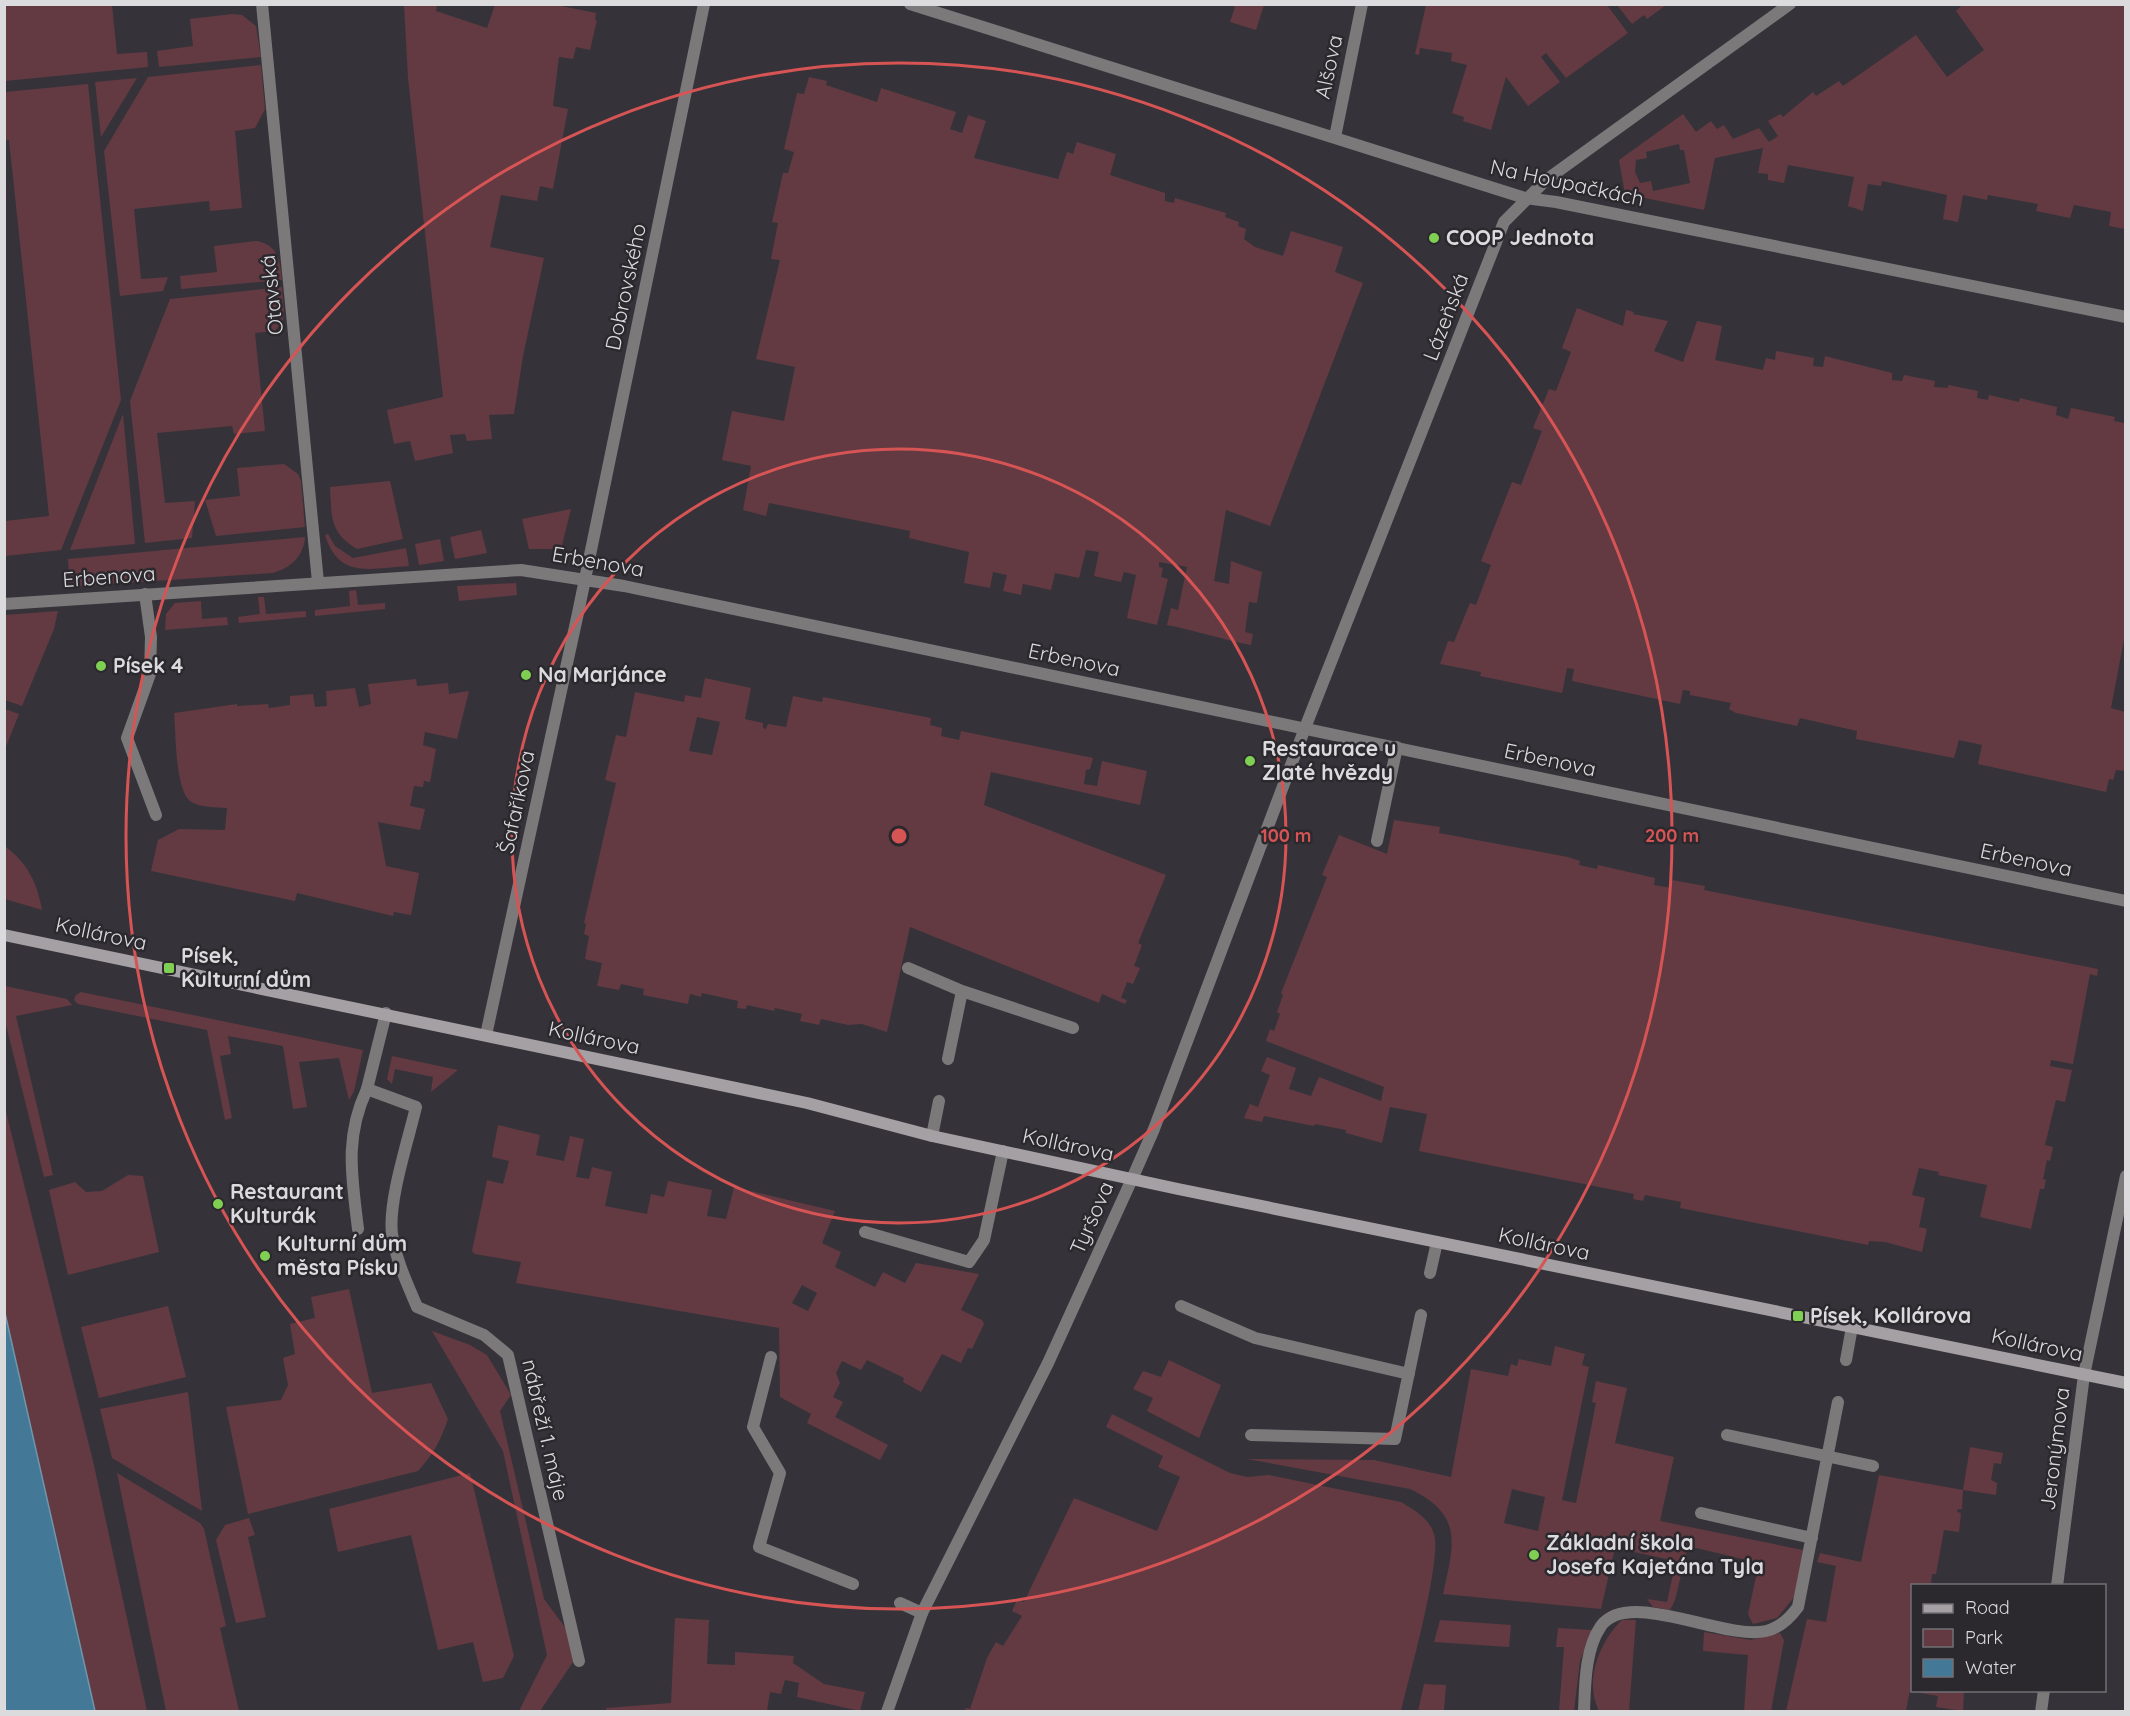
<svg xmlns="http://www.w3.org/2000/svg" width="2130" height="1716" viewBox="0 0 2130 1716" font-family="Quicksand,sans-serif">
  <rect width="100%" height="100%" fill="#353339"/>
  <!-- green -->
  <path fill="#633a42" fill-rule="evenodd" d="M5 4 112 5 117 54 147 52 148 67 5 81Z
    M404 5H437L436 11 487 28 495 5H556L596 13 595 20H597L590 50 576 47 573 59 559 57 553 106 568 109 553 189 540 186 537 201 501 195 490 247 544 258 523 356 514 414 489 415 492 439 467 441 465 434 450 435 453 453 415 461 410 441 394 444 387 410 443 397 408 78Z
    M1230 5H1264L1256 30 1230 22 1235 7Z
    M1426 5H1607L1628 33 1566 78 1546 53 1541 57 1560 82 1528 106 1506 77 1491 130 1463 121 1464 117 1452 113 1467 65 1451 61 1452 53 1420 48 1419 55 1415 54Z
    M1617 5H1666L1647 19 1644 15 1632 24Z
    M1962 5H2125V229L2109 226 2111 212 2074 205 2070 218 2036 211 2038 204 1988 195 1987 200 1963 195 1958 222 1943 219 1947 195 1882 181 1881 186 1868 184 1863 211 1848 206 1854 177 1788 165 1784 183 1768 180V174L1758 173 1763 148 1715 158 1704 210 1625 194 1619 160 1683 114 1696 132 1711 121 1717 129 1724 125 1733 139 1759 128 1769 142 1778 136 1768 121 1780 114 1783 117 1813 92 1816 96 1839 81 1843 86 1916 35 1947 77 1984 50 1956 11ZM1679 144 1680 150H1684L1690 183 1653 191 1651 181 1640 183 1635 172 1636 160 1647 158 1646 152Z
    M232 14 242 15 256 26 261 57 159 67 157 51 193 46 190 19Z
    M261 65 265 109 255 128 235 131 242 208 210 211 209 201 134 209 141 279 168 277 163 291 120 296 104 151 148 77Z
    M809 77 827 81 826 85 877 102 881 88 956 112 950 129 962 133 968 115 986 121 974 158 1058 179 1067 152 1073 154 1077 142 1116 154 1110 175 1165 193V201L1174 203 1175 198 1226 213 1225 217 1239 222 1238 226 1246 229 1244 239 1255 247 1283 256 1291 231 1343 247 1335 272 1363 283 1270 526 1226 510 1214 581 1229 584 1231 561 1262 572 1257 603 1249 602 1245 632 1253 634 1251 645C1220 639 1197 631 1167 625L1171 608 1178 610 1187 567 1159 562V567L1163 568 1161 577 1168 579 1157 625 1127 618 1136 575 1124 572 1121 582 1094 576 1099 552 1086 550 1079 578 1055 573 1051 590 1023 584 1021 595 1003 591 1007 575 993 572 990 588 964 583 969 552 909 538 910 531 769 503 766 516 743 510 751 466 722 460 732 411 784 421 795 367 756 359 780 260 771 259 778 223 772 222 783 173H788L794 152 784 149 797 93 804 94Z
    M137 78 101 137 95 82Z
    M88 84 121 400 61 550 5 556V521L49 516 9 140H5V92Z
    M257 241C278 245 280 261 282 280L181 289 180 276 217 272 214 246Z
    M282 287 284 312 283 320 275 331 255 333 265 431 234 434 232 426 157 433 165 503 195 501 192 538 145 543 130 401 170 299Z
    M1577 308 1623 326 1626 310 1634 312 1633 314 1668 321 1654 351 1683 362 1697 321 1722 326 1715 360 1763 370 1766 358 1775 360 1776 351 1814 358 1813 366 1823 367 1825 356 1892 373V380L1902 381 1904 375 1935 381 1934 387 1948 388V385L1978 391 1977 398 1988 400 1989 395 2019 402 2020 398 2057 407 2056 415 2068 419 2071 408 2115 417 2114 421 2124 423 2125 420 2126 629 2111 708 2125 712V771L2116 770 2113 780 2109 779 2106 792 1978 764 1982 745 1959 740 1954 758 1856 739 1857 731 1800 718 1797 726 1736 713 1729 709 1731 703 1690 695V691L1683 690 1680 704 1572 681 1574 669 1567 668 1562 693 1480 676 1481 672 1440 664 1448 641 1454 642 1470 603 1476 605 1491 565 1481 561 1512 482 1521 485 1542 431 1533 428 1549 389 1556 391 1571 352 1562 348Z
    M123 414 135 544 70 550Z
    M284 464 298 474 301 481 305 527 216 536 205 500 240 496 237 468Z
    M390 481 403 539 357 549C329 532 332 517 330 487Z
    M571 509 562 545 556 549H529L522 519Z
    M481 530 487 553 455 559 450 537Z
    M328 534 335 546 353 558 406 548 409 566C371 568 339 580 325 535Z
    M305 537C304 556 290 569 272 573L70 587 68 559Z
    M440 539 444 561 419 565 415 544Z
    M516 583 517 595 459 601 457 586Z
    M356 590 358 605 385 603V609L315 616V610L350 606 349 591Z
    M258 597H264L266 614 306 611V617L239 623 238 617 260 614Z
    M201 601 202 619 227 617 228 625 165 630 166 614 175 603Z
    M58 611 54 629 22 706 5 700V615Z
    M705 678 751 688 745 719 763 723V728L766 729 768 724 786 727 793 696 822 702 823 697 931 718 930 725 942 728 941 736 959 740 961 731 1093 758 1090 769 1086 770 1084 784 1097 786 1102 761 1147 771 1140 805 991 772 984 805 1166 875 1138 943 1142 945 1134 966 1140 968 1133 984 1127 982 1121 998 1127 1000 1125 1004 1102 994 1099 1003 910 927 887 1032 862 1024 848 1025 821 1019 819 1025 800 1021 802 1014 775 1008 774 1011 747 1005 746 1009 737 1008 738 1001 702 993 701 997 690 994 688 1004 643 995 644 989 621 984 619 990 597 986 602 963 585 959 589 936 584 934 586 924 584 923 616 783 605 780 616 735 626 737 635 692 684 702 685 695 701 698ZM697 717 720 722 712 755 689 751Z
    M416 679 417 686 448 683 449 694 469 691 457 739 425 732 423 745 436 749 430 782 424 781 423 787 414 786 410 806 425 809 420 830 378 822 386 866 419 873 411 915 394 912 393 916 297 893 295 901 151 871 158 840 179 829 225 830 227 808C216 807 200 808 190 801 175 789 176 733 174 713L237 704V706L268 704 269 708 290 705V696L313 694 315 707 327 706 326 691 355 688 359 707 371 704 368 684Z
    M5 709 19 714 5 749Z
    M1394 820 1440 827 1439 833 1568 857 1580 861 1579 865 1597 869 1598 865 1655 878 1654 885 1671 888 1672 880 1705 886 1704 890 2098 969 2097 976 2090 974 2073 1064 2051 1060 2050 1066 2072 1070 2065 1102 2056 1100 2045 1145 2053 1147 2050 1161 2047 1160 2043 1179 2046 1180 2044 1189H2040L2031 1229 1980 1217 1987 1185 1938 1175 1939 1172 1919 1168 1912 1195 1925 1198 1919 1227 1927 1229 1922 1252 1885 1242 1869 1241 1868 1245 1680 1208 1681 1202 1645 1195 1643 1201 1633 1199 1634 1194 1419 1151 1427 1114 1390 1107 1382 1143 1346 1133V1130L1315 1124 1314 1126 1264 1116 1262 1122 1244 1118 1250 1104 1258 1107 1270 1075 1261 1071 1267 1057 1296 1068 1289 1089 1311 1096 1319 1077 1381 1101 1384 1087 1266 1041 1270 1029 1274 1031 1280 1014 1277 1012 1283 995 1281 993 1327 877 1322 875 1339 835 1387 854Z
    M5 846C28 864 37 882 42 910L5 899Z
    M5 986 67 999 72 1005 16 1016 53 1175 44 1177 5 1021Z
    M81 992 363 1050 354 1091 349 1100 339 1058 299 1062 307 1107 293 1109 283 1046 228 1036 231 1054 220 1056 232 1118 225 1120 207 1030 78 1004 74 1000 76 995Z
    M392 1056 458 1070 431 1092 433 1077 395 1069 392 1084 387 1079Z
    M4 1104 93 1461 147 1711H95L5 1313Z
    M498 1125 540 1135 536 1155 564 1161 570 1136 584 1139 576 1177 589 1179 592 1167 612 1172 605 1206 647 1214 651 1194 664 1197 668 1181 712 1190 707 1216 726 1219 734 1187 835 1211 822 1243 841 1252 835 1267 875 1287 883 1272 905 1283 916 1263 979 1274 961 1310 982 1320 984 1324 972 1349 968 1348 961 1363 942 1354 921 1392 903 1382 904 1378 867 1360 861 1370 842 1361 836 1373 840 1383 833 1397 843 1402 835 1417 888 1445 880 1460 807 1423 811 1414 780 1397 779 1328 516 1283 521 1262 475 1254 472 1251 487 1180 503 1184 509 1161 492 1157ZM802 1285 817 1293 808 1311 792 1303Z
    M128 1175 143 1176 159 1252 68 1275 49 1190 75 1182 86 1192 102 1191Z
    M349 1289 372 1393 431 1383 448 1419C441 1440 433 1455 418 1471L248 1514 226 1407 281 1400 288 1385 283 1358 295 1354 290 1324 315 1318 311 1297Z
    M168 1306 186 1377 99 1398 81 1327Z
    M432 1331 470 1345 487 1355 511 1395 500 1411 544 1599 570 1634 573 1662 540 1711H519L547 1655 503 1451Z
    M1555 1346 1585 1354 1582 1365 1589 1367 1562 1500 1576 1503 1596 1403 1592 1402 1596 1381 1627 1388 1615 1443 1674 1457 1660 1521 1803 1550 1796 1595 1777 1618 1753 1624 1748 1614 1759 1563 1688 1546 1675 1600 1670 1610 1653 1607 1647 1599 1667 1602 1676 1561 1615 1548 1601 1609 1443 1594C1454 1544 1464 1515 1410 1489L1247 1459 1374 1460 1451 1477 1471 1369 1508 1376 1511 1364 1517 1366 1519 1359 1551 1366ZM1512 1489 1545 1497 1538 1531 1504 1523Z
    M1169 1360 1221 1385 1199 1438 1147 1411 1153 1398 1133 1389 1143 1371 1161 1377Z
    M188 1392 202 1511 112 1458 100 1409Z
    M1112 1414 1230 1473 1247 1477 1269 1475 1401 1502C1414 1510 1429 1518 1434 1534 1442 1560 1409 1678 1401 1711H964L966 1708 970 1709 987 1658 996 1642 1003 1646 1022 1616 1012 1611 1017 1600 1024 1602 1074 1498 1157 1531 1180 1477 1158 1467 1163 1456 1106 1427Z
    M1970 1447 2003 1453 2001 1464 1994 1463 1991 1480 1997 1483 1996 1495 1963 1490 1962 1509H1958L1957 1512 1961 1513 1959 1532 1944 1530 1936 1574H1932L1931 1583 1944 1585 1912 1586V1690L1964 1691 1963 1711 1936 1707 1938 1696 1910 1691 1906 1710 1913 1711H1786L1807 1619 1826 1622 1836 1566 1817 1562 1820 1553 1861 1562 1879 1475 1963 1490Z
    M117 1473 200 1523 204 1529 226 1626 220 1628 239 1711H166Z
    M470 1473 514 1656 503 1678 483 1682 473 1642 438 1650 411 1535 338 1552 329 1509Z
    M249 1518 255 1535 248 1537 266 1617 236 1623 216 1540 225 1525Z
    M675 1618 709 1620 707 1664 735 1665V1652L794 1656 793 1663 824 1684 865 1692 860 1711 797 1697 799 1683 785 1680 781 1694 770 1692 767 1711H607L606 1708 671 1703Z
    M1440 1620 1511 1625 1509 1647 1434 1642Z
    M1622 1620H1636L1629 1711H1599C1584 1682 1599 1642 1622 1620Z
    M1558 1628 1592 1630 1580 1661 1574 1711H1559L1564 1647H1556Z
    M1704 1632 1751 1640 1780 1633 1784 1640 1771 1711H1744L1748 1655 1703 1651Z
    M1424 1684 1446 1685 1444 1711H1418Z"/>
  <!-- water -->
  <path fill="#437896" stroke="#7195ab" stroke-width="1.5" d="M5 1313 95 1711H5Z"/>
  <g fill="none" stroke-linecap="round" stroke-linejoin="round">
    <!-- service -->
    <path stroke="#7c797b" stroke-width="12" d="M145 594 151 637 150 674 127 738 156 815
      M1377 841 1397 747
      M908 968 962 991 948 1059
      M962 991 1073 1028
      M932 1136 939 1101
      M358 1229C352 1177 344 1138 367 1089
      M865 1232 969 1262 984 1240 1003 1151
      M1430 1273 1437 1242
      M1181 1306 1255 1338 1409 1374
      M771 1357 753 1427 780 1473 759 1547 853 1584
      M1846 1360 1852 1327
      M1251 1435 1395 1439 1421 1315
      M1727 1435 1873 1466
      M1701 1513 1812 1538
      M900 1603 922 1613
      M1584 1712C1585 1684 1585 1649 1601 1626 1629 1588 1725 1641 1766 1631 1780 1628 1790 1618 1798 1607L1838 1402"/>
    <!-- minor -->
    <path stroke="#7c797b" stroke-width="12" d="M262 4 318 582
      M910 4 1525 198 1556 202 2126 317
      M1335 137 1362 4
      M4 604 521 570 624 586 2126 901
      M386 1013 367 1089 416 1107C408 1141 388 1201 392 1234 396 1260 407 1283 417 1307L484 1335 508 1355 579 1661
      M486 1035 578 613 704 4
      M2057 1586 2084 1375 2126 1176
      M887 1712 922 1613 1048 1363 1132 1179
      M2041 1712 2044 1690"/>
    <!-- tertiary -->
    <path stroke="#7c797b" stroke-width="12" d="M1132 1179 1154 1129 1305 728 1504 222 1546 180 1790 4"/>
    <!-- secondary -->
    <path stroke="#a4a0a3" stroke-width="12" d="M4 935 807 1103 932 1136 1178 1189 2126 1383"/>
  </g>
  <!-- distance rings -->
  <g fill="none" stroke="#d75455" stroke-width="3">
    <circle cx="899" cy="836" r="387"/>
    <circle cx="899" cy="836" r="773"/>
  </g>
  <!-- markers -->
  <g fill="#7fd052" stroke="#2b292e" stroke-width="2">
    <circle cx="1434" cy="238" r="6"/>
    <circle cx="101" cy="666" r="6"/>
    <circle cx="526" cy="675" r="6"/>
    <circle cx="1250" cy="761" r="6"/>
    <rect x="163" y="962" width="12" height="12" rx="3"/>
    <circle cx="218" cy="1204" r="6"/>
    <circle cx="265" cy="1256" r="6"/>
    <rect x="1792" y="1310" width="12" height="12" rx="3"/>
    <circle cx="1534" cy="1555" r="6"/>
  </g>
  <g text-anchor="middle" stroke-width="5" stroke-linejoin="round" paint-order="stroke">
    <!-- street labels -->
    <g font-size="21" fill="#dbdadd" stroke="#2b292e">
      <text transform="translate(1329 67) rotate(-78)" y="7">Alšova</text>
      <text transform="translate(1567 183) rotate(12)" y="7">Na Houpačkách</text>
      <text transform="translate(626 287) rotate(-78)" y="7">Dobrovského</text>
      <text transform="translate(272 295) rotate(-96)" y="7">Otavská</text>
      <text transform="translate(1446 317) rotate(-69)" y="7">Lázeňská</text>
      <text transform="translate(598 562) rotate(10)" y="7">Erbenova</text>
      <text transform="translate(109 577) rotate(-4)" y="7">Erbenova</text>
      <text transform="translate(1074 660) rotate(12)" y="7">Erbenova</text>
      <text transform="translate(1550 760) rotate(12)" y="7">Erbenova</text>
      <text transform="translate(517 802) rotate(-78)" y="7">Šafaříkova</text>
      <text transform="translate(2026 860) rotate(12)" y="7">Erbenova</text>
      <text transform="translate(101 934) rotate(12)" y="7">Kollárova</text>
      <text transform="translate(594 1038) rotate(12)" y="7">Kollárova</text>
      <text transform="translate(1068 1145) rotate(12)" y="7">Kollárova</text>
      <text transform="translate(1092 1218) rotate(-66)" y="7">Tyršova</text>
      <text transform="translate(1544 1244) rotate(12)" y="7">Kollárova</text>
      <text transform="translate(2037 1345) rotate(12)" y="7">Kollárova</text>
      <text transform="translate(545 1430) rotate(77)" y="7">nábřeží 1. máje</text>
      <text transform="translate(2055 1449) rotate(-83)" y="7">Jeronýmova</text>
    </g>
    <!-- poi labels -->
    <g font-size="21" font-weight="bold" fill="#dbdadd" stroke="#2b292e" text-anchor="start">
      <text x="1446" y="245">COOP Jednota</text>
      <text x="113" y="673">Písek 4</text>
      <text x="538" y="682">Na Marjánce</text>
      <text x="1262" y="756">Restaurace u<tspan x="1262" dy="24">Zlaté hvězdy</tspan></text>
      <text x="181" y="963">Písek,<tspan x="181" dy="24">Kulturní dům</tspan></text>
      <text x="230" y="1199">Restaurant<tspan x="230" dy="24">Kulturák</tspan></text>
      <text x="277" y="1251">Kulturní dům<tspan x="277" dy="24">města Písku</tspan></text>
      <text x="1810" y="1323">Písek, Kollárova</text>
      <text x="1546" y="1550">Základní škola<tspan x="1546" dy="24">Josefa Kajetána Tyla</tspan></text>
    </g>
  </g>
  <circle cx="899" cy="836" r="9" fill="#d75455" stroke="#2b292e" stroke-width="3"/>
  <g font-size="18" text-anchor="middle" font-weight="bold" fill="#d75455" stroke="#2b292e" stroke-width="5" stroke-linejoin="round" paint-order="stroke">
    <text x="1286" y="842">100 m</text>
    <text x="1672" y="842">200 m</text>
  </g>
  <!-- border -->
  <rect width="2130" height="1716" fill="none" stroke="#dbdadd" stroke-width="12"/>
  <!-- legend -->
  <rect x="1911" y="1584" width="195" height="108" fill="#2b292e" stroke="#717074" stroke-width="1.5"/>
  <rect x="1923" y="1604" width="30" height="9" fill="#a4a0a3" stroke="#717074" stroke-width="1.5"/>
  <text x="1965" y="1614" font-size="18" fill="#dbdadd">Road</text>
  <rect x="1923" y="1629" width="30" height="18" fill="#633a42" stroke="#717074" stroke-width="1.5"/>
  <text x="1965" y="1644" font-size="18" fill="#dbdadd">Park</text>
  <rect x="1923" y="1659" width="30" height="18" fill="#437896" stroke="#717074" stroke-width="1.5"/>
  <text x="1965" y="1674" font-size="18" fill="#dbdadd">Water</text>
</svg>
